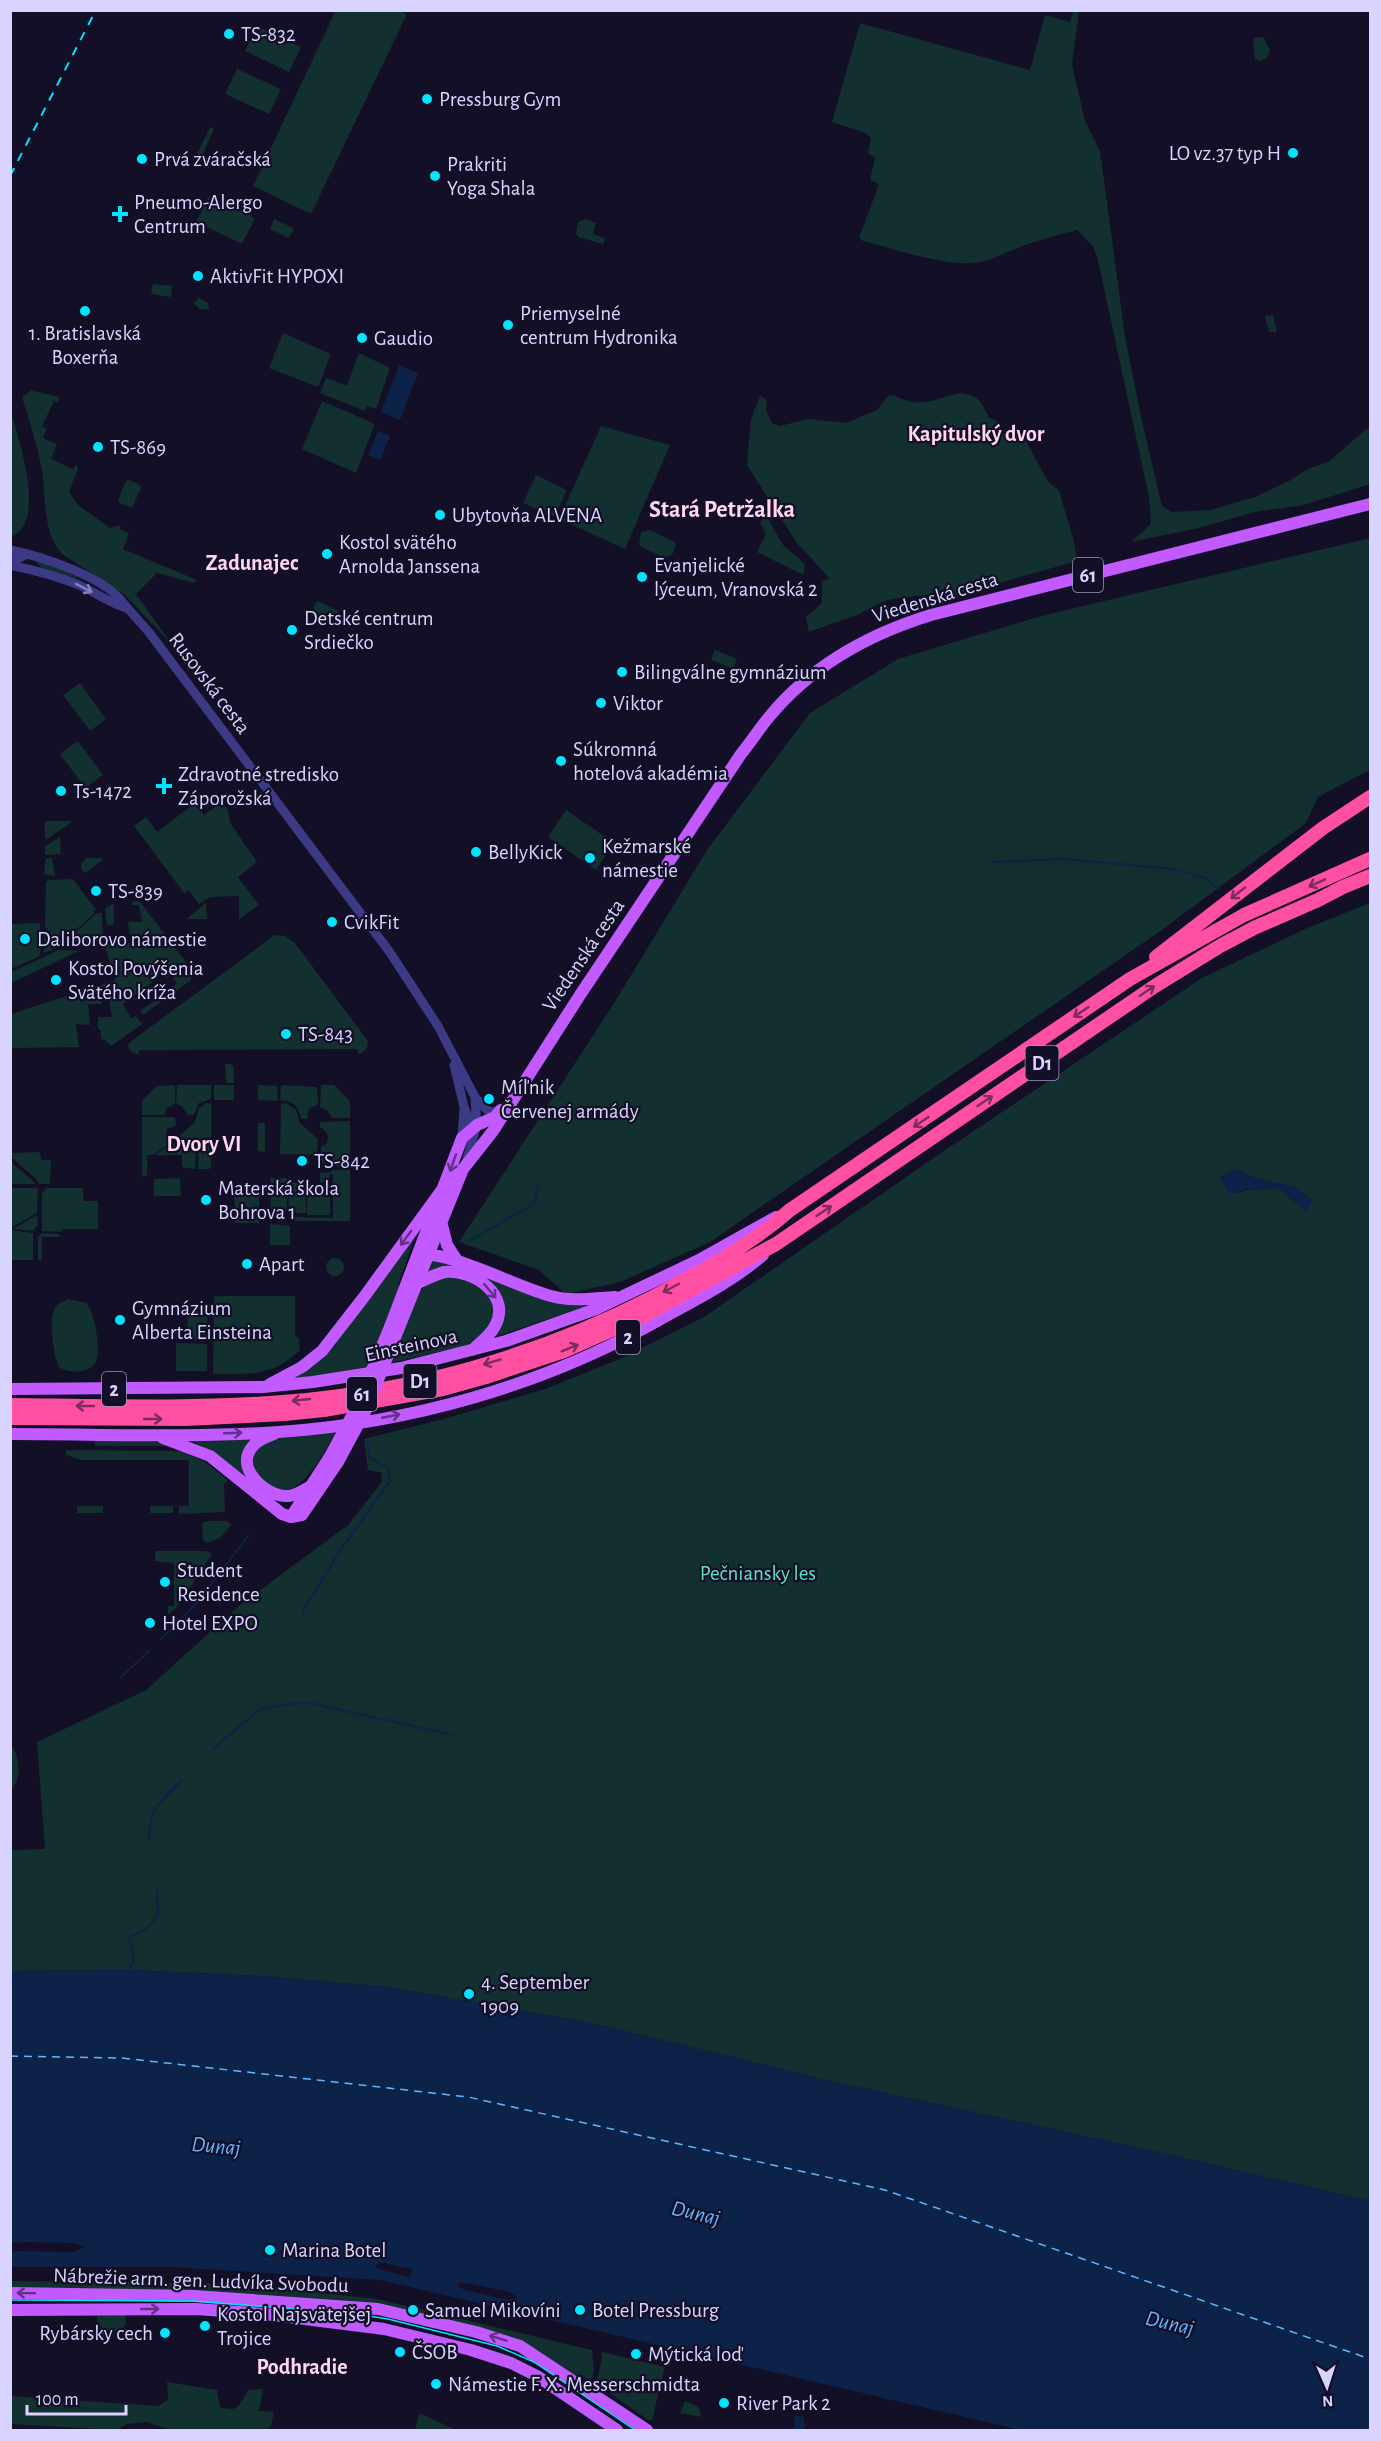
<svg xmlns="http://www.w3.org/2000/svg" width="1381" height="2441" viewBox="0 0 1381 2441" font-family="'Alegreya Sans',sans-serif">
  <rect width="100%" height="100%" fill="#130f26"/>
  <!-- green -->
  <path fill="#12302f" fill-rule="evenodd" d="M336 10 399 11 407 14 311 214 253 186Z
    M1073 11H1079L1072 64 1085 121 1100 151 1125 336 1141 417 1162 506 1172 512 1211 510 1255 497 1289 481 1308 469 1330 461 1366 429 1370 428V484L1304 505 1255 512 1199 528 1131 542 1151 524 1149 497 1097 256 1092 245 1077 230C1058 235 1038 240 1020 247 1004 253 989 262 972 263 941 265 894 249 863 241L859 238 879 184 870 180 875 158 868 153 871 138 866 133 832 122 860 23 1030 70 1045 15 1070 22Z
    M257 26 301 47 289 72 245 51Z
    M1263 37 1270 50 1266 59 1260 61 1255 59 1253 38Z
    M237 69 281 89 269 114 225 94Z
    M210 127 214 129 201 158 196 156Z
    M209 196 255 218 242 244 196 222Z
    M274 219 294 228 289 238 270 229Z
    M585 219 596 223 593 234 605 238 603 244 579 237 576 234 578 222Z
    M153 284 172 286 171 297 151 294Z
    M198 297 208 303 209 310 200 309 194 304Z
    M1273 315 1277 332H1269L1265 316Z
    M283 333 331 354 318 387 269 368Z
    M359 353 390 368 376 409 367 406 365 411 320 393 326 378 347 386Z
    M31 390 59 397 58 403 54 401 42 426 47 429 43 438 57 444 51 459 73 469 76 464 78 469 69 492 78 505 110 528 121 525 120 529 129 533 123 549 197 580 194 583 157 573 136 594 173 646 125 595 62 554C41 531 47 494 41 465 36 442 29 420 22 397Z
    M960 393C978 395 982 402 989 418L996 420 1003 433 1024 437 1047 480 1059 491 1074 541 1077 561 946 598 932 594 887 600 857 615 809 632 806 617 822 603V581L830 579 797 543 747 465 751 419 760 396 767 400 766 410 772 423 780 426 808 419 846 423 877 410 888 396 894 395C919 410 934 399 960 393Z
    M322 401 375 424 356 473 302 449Z
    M11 411C18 440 48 521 11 537Z
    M601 426 670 445 625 549 559 519Z
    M536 475 567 490 555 517 523 503Z
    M129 480 139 484 141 488 132 508 120 503 118 500 126 481Z
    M765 514 783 545 805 564 803 575 757 552 766 534 760 523Z
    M650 530 675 542 676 545 672 555 663 558 639 545 641 532Z
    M1370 538V770L1318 797 1306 823 1159 932 710 1242 620 1282 566 1294 539 1270 459 1242 616 1000 707 850 810 713 898 659 1045 615Z
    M35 560 55 566 77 577 78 579 40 567Z
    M317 601 339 611 334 622 311 613Z
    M715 650 737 659 733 669 711 660Z
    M80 683 106 719 90 731 63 695Z
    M78 741 103 775 85 788 60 754Z
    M222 802 228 810 230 823 257 862 238 877 259 905 239 919V896L210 897 199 904 189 890 184 893 134 826 146 817 157 832 195 803 204 815Z
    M566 810 614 843 596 870 548 837Z
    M47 821H70L72 822 47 839 45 838V823Z
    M60 837 61 854 45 855V846Z
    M46 858H52L55 876 44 874Z
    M86 858H101L103 860 85 873 81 869V864Z
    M73 879 96 910 93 911 95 913 58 946 45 926 46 882 49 880Z
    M133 901 140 902 144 907 192 970 191 980 143 1015 140 1011 177 984 171 975 167 978 163 974 123 1004 131 1018 136 1016 142 1024 111 1046 105 1040 101 1039V1031L98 1028V1017H112L109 1000H102V1004H88L90 1025 76 1024 79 1047 11 1048V1014L116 980 106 951V937H108L109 947H116V943H131L128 922H142L139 905H131Z
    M206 903 207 919H188L187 918Z
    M1370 903V2201L1149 2150 825 2080 596 2024 387 1987 261 1976 130 1970 11 1971 10 1850 45 1849 37 1742 146 1690 240 1605 348 1525 381 1483 382 1473 368 1470 364 1439 444 1419 545 1389 622 1358 704 1317 935 1157 1202 978 1305 929ZM1236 1170 1256 1179 1295 1187 1307 1198 1295 1203 1279 1187C1266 1192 1251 1186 1238 1193L1225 1184 1221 1177Z
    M112 904 114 905V924L107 926 105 909Z
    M97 913H102L103 946 59 947Z
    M38 923 40 924V953L38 957 11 969V924Z
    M44 932 55 948 45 953 44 952Z
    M275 935 285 936 295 943 368 1041C368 1049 365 1052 358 1054L357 1049 139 1050V1055L131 1052 128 1046 130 1042Z
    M59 950 79 951 11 983V972Z
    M225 1064H231L234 1068V1083H226Z
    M175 1085V1104L167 1108 164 1115H142V1101L157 1086Z
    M177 1085H211V1099L199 1103 194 1115H188L182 1106 176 1104Z
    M214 1085H234V1100H214Z
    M258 1085 277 1086 278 1101 258 1100Z
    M281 1085 317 1087 318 1105 309 1108 307 1119H301C298 1105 294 1102 280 1100Z
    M321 1085H334L350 1101V1118H332L327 1110 320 1107Z
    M206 1103H211V1167L209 1169H198C199 1159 199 1149 192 1142H178V1137L195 1122 199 1108Z
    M286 1103 296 1110 300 1123 318 1139 317 1155 280 1154 281 1104Z
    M142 1117H175L176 1125 167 1129 166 1133 170 1143 153 1155H147V1175L142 1177Z
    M350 1121V1164L348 1166 321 1167V1147L326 1144C330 1137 327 1131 320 1127V1122Z
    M258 1123H265V1152L258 1151Z
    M171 1144 191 1145 196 1152 195 1169 182 1167V1155H155Z
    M39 1152 42 1160H51L50 1184H39L37 1180 11 1157V1153Z
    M10 1161 34 1182 35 1184H11Z
    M333 1170H350V1221H294V1217L333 1218V1174H329V1182L320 1183V1173L332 1172Z
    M180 1178 181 1196H154V1179Z
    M270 1178H287V1211H271Z
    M288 1183H305L306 1213H289Z
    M234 1184H259V1223H235Z
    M307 1186H330V1215H307Z
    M11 1188H38L37 1213 11 1228Z
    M46 1188H83V1201H98V1229H62V1232L42 1231V1194Z
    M37 1215 38 1224 34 1231 13 1229Z
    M270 1224 290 1226V1245H270Z
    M418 1228 398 1285 421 1291C440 1265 466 1280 489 1292L496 1315 481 1338 466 1345 404 1360 310 1377 290 1378 315 1362 335 1345Z
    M11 1230 33 1233V1260H11Z
    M42 1233 59 1234 60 1237H42V1260H38V1237Z
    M433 1257 564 1304 589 1305 489 1339 502 1320 481 1277 426 1275Z
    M326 1267a9 9 0 1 1 18 0a9 9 0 1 1-18 0Z
    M214 1296H295V1337L299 1338 300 1350C270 1378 251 1373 213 1374Z
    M68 1299 86 1303C95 1312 100 1345 97 1358 94 1374 71 1374 60 1368 53 1359 48 1315 56 1306 59 1303 64 1301 68 1299Z
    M188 1303 208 1304 207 1340H187Z
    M176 1343 207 1344V1371H176Z
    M336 1432C325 1450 304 1494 280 1490 270 1488 261 1479 253 1472L251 1453 266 1440Z
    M188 1439H253L251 1480 283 1508 216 1454Z
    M94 1440H148L178 1446H95Z
    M66 1450 182 1451 205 1462 228 1480 224 1484 225 1512 179 1514V1506H189V1460H81L66 1455Z
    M77 1506H103V1513H77Z
    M150 1506H173V1513H150Z
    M208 1521H227L231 1525 220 1538 207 1543 203 1540 202 1523Z
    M155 1551H206L212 1554 177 1607 168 1615V1606H174V1563L155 1561Z
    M13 1747C20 1762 22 1777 11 1790V1748Z
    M11 2281 226 2283 377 2299 592 2350 594 2372 591 2379 575 2375 524 2343 420 2315 11 2288Z
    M125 2314 126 2324 122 2331C108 2334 97 2330 97 2315Z
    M602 2352 665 2367 652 2420H648L597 2384C598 2373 602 2364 602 2352Z
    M167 2382 217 2390 220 2407C240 2413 239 2405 248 2390L263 2389 259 2411 274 2412 271 2426 267 2430H172L146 2422 127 2424 116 2430 11 2424V2396L158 2406 168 2400Z
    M685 2401 699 2407 701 2417 680 2413Z
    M419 2413 456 2430H415Z"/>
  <!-- water -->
  <path fill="#0c2248" d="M399 365 418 373 400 420 381 412Z
    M378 431 390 436 380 460 368 455Z
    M1236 1170 1256 1179 1295 1187 1313 1201 1307 1211 1295 1203 1279 1187C1266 1191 1255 1187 1244 1190 1238 1192 1236 1193 1229 1193L1220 1177Z
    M129 1970 261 1976 387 1987 596 2024 825 2080 1149 2150 1370 2201V2430H1020L380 2280 170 2267H11L10 1971Z
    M795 2416 804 2417 805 2430 794 2429Z"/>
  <!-- pier -->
  <path fill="#130f26" d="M28 2242 72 2243 85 2247 73 2252 11 2251V2243Z
    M378 2262 412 2269 410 2277 376 2268Z
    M461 2282 510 2292 518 2298 508 2300 465 2290 459 2287 458 2284Z"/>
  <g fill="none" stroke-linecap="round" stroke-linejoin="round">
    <!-- stream -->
    <path stroke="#0c2248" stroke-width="2" d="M992 862 1064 859 1174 869 1205 878 1219 889
      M469 1241 534 1204 539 1183
      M303 1611 341 1549 390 1481 389 1469 370 1458 367 1442
      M161 1639 196 1604 248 1536
      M121 1677 150 1650
      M214 1748 260 1709 305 1702 453 1735
      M150 1841C146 1809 163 1800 182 1780
      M129 1970 134 1958 129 1937 146 1930 158 1915 157 1890"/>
    <!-- ferry -->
    <path stroke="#62b6ff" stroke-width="1.5" stroke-dasharray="8 6" stroke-linecap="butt" d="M10 2056 122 2058 468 2097 885 2190 1370 2359"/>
    <!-- minor -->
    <path stroke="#3d3a85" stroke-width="9" d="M10 550C41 556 100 576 120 599 129 610 138 620 148 631L389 951 438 1026 475 1097 488 1111 494 1112 502 1108
      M10 558 17 559 28 554
      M10 565C34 570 57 576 79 585 95 592 109 603 126 608
      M454 1065 464 1107 474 1132
      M462 1138 464 1109
      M466 1162 477 1125 475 1099"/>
    <!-- major -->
    <path stroke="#c25bff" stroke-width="12" d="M442 1225 447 1245 458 1262
      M425 1255C447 1251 523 1289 551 1296 572 1302 594 1298 615 1297
      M418 1283C427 1279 435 1274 445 1272 473 1269 512 1295 495 1326 490 1336 480 1343 472 1350
      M390 1327 462 1138 477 1125 495 1117 501 1110
      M398 1330 463 1169 493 1131 580 995 741 754C751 742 759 729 769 717 811 666 869 634 931 615L1370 504
      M270 1384 302 1367 322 1351 364 1297 444 1187
      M10 1389 263 1387 313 1382 401 1368 506 1341 596 1309 699 1260 776 1217
      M10 1434C100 1434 190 1438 279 1432 411 1423 544 1385 659 1320 695 1300 732 1282 763 1255
      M274 1434C266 1437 258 1440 253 1446 233 1468 267 1498 289 1496 297 1495 304 1490 311 1486
      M163 1438 210 1456 282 1514 291 1517 302 1515 338 1462
      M291 1517 329 1458
      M10 2293 194 2296 378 2309 476 2332 520 2346 647 2430
      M10 2310 196 2309 265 2314 384 2329 471 2350 511 2363 537 2376 617 2430"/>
    <!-- highway -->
    <path stroke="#ff4fa3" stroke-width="14" d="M1156 957 1323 828 1370 797
      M10 1405C101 1406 193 1409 283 1402 411 1392 538 1356 653 1297 701 1272 749 1246 790 1210L1130 979 1244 915 1370 859
      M10 1418 186 1419 284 1414 324 1410 443 1389 486 1377 564 1351 643 1316 776 1244 1155 986 1220 946 1254 928 1318 900 1343 887 1370 876"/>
    <!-- tram -->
    <path stroke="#00e5ff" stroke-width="1.5" d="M10 2300 194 2301 356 2314 388 2319 497 2346 534 2362 635 2430"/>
    <!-- rail -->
    <path stroke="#00e5ff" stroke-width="2" stroke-dasharray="9 8" stroke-linecap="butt" d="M10 176 96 10"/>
    <!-- major-bridge -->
    <path stroke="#c25bff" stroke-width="12" d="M329 1458 355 1410 390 1327
      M338 1462 366 1410 398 1330"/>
  </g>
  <!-- one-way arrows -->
  <defs><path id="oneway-shaft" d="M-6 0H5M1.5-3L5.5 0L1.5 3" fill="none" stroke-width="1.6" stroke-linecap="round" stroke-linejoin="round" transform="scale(1.5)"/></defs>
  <use stroke="#837fbc" href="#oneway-shaft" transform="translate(84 588) rotate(27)"/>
  <g stroke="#7d2c5e">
    <use href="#oneway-shaft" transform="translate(1317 883) rotate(156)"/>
    <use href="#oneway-shaft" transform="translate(1238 893) rotate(142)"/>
    <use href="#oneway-shaft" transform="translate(1147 991) rotate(-34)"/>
    <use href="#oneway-shaft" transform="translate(1081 1012) rotate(146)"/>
    <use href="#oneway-shaft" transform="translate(985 1101) rotate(-34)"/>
    <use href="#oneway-shaft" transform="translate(921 1122) rotate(146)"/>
    <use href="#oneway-shaft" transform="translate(824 1211) rotate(-34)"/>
    <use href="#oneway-shaft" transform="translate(671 1288) rotate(152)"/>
    <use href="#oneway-shaft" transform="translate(570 1348) rotate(-22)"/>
    <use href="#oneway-shaft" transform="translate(492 1362) rotate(163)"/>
    <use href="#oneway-shaft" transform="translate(301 1400) rotate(174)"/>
    <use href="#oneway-shaft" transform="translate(85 1406) rotate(-180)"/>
    <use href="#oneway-shaft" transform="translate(153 1419)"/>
  </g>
  <g stroke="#623188">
    <use href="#oneway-shaft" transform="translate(453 1163) rotate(109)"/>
    <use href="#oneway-shaft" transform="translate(406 1238) rotate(126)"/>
    <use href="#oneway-shaft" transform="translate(490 1291) rotate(50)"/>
    <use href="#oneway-shaft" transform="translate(391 1416) rotate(-11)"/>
    <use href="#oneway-shaft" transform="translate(233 1433) rotate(-2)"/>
    <use href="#oneway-shaft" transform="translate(26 2293) rotate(-179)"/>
    <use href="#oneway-shaft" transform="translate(150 2309)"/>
    <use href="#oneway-shaft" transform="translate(498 2338) rotate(-163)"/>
  </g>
  <!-- markers -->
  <g fill="#00e5ff" stroke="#130f26" stroke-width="2">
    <circle cx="229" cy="34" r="6"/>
    <circle cx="427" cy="99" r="6"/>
    <circle cx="1293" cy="153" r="6"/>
    <circle cx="142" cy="159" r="6"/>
    <circle cx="435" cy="176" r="6"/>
    <path d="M117 205h6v6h6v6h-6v6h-6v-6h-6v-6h6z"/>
    <circle cx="198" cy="276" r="6"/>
    <circle cx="85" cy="311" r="6"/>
    <circle cx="508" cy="325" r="6"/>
    <circle cx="362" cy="338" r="6"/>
    <circle cx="98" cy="447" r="6"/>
    <circle cx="440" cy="515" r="6"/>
    <circle cx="327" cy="554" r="6"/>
    <circle cx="642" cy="577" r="6"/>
    <circle cx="292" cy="630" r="6"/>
    <circle cx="622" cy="672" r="6"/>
    <circle cx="601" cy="703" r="6"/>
    <circle cx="561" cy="761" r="6"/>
    <path d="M161 777h6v6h6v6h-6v6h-6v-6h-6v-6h6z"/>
    <circle cx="61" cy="791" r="6"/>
    <circle cx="476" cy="852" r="6"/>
    <circle cx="590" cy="858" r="6"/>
    <circle cx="96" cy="891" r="6"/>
    <circle cx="332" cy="922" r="6"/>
    <circle cx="25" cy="939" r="6"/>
    <circle cx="56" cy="980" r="6"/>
    <circle cx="286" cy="1034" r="6"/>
    <circle cx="489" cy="1099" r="6"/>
    <circle cx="302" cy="1161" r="6"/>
    <circle cx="206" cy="1200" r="6"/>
    <circle cx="247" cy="1264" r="6"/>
    <circle cx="120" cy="1320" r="6"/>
    <circle cx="165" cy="1582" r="6"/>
    <circle cx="150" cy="1623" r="6"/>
    <circle cx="469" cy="1994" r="6"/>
    <circle cx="270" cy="2250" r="6"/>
    <circle cx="413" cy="2310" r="6"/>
    <circle cx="580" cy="2310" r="6"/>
    <circle cx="205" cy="2326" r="6"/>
    <circle cx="165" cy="2333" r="6"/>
    <circle cx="400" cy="2352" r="6"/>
    <circle cx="636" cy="2354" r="6"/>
    <circle cx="436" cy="2384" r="6"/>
    <circle cx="724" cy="2403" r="6"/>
  </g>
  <g text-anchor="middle" stroke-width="4.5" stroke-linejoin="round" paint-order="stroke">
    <!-- shield labels -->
    <g fill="#130f26" stroke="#9e99be" stroke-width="1.5">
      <rect x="1073" y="558" width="30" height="34" rx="4.5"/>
      <rect x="1025.5" y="1046" width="33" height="34" rx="4.5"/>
      <rect x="616" y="1320" width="24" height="34" rx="4.5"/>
      <rect x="403.5" y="1364" width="33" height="34" rx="4.5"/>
      <rect x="102" y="1372" width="24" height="34" rx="4.5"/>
      <rect x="347" y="1377" width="30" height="34" rx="4.5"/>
    </g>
    <g font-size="20" font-weight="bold" fill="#d9d4ff">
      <text x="1088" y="582">61</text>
      <text x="1042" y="1070">D1</text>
      <text x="628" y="1344">2</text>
      <text x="420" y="1388">D1</text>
      <text x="114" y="1396">2</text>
      <text x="362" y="1401">61</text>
    </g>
    <!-- poi labels -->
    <g font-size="21" fill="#d9d4ff" stroke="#130f26" text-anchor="start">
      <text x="241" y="41">TS-832</text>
      <text x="439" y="106">Pressburg Gym</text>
      <text x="1281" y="160" text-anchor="end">LO vz.37 typ H</text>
      <text x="154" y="166">Prvá zváračská</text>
      <text x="447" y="171">Prakriti<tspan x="447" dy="24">Yoga Shala</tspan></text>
      <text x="134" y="209">Pneumo-Alergo<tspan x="134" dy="24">Centrum</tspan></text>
      <text x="210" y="283">AktivFit HYPOXI</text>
      <text x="520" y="320">Priemyselné<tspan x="520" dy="24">centrum Hydronika</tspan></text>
      <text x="85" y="340" text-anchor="middle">1. Bratislavská<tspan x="85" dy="24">Boxerňa</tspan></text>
      <text x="374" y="345">Gaudio</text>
      <text x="110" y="454">TS-869</text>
      <text x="452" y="522">Ubytovňa ALVENA</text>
      <text x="339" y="549">Kostol svätého<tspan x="339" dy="24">Arnolda Janssena</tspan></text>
      <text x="654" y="572">Evanjelické<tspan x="654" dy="24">lýceum, Vranovská 2</tspan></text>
      <text x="304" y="625">Detské centrum<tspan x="304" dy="24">Srdiečko</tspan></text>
      <text x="634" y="679">Bilingválne gymnázium</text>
      <text x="613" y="710">Viktor</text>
      <text x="573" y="756">Súkromná<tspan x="573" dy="24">hotelová akadémia</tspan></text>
      <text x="178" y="781">Zdravotné stredisko<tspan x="178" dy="24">Záporožská</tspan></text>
      <text x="73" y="798">Ts-1472</text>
      <text x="602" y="853">Kežmarské<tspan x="602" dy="24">námestie</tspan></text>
      <text x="488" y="859">BellyKick</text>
      <text x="108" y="898">TS-839</text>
      <text x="344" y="929">CvikFit</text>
      <text x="37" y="946">Daliborovo námestie</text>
      <text x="68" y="975">Kostol Povýšenia<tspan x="68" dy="24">Svätého kríža</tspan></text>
      <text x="298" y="1041">TS-843</text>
      <text x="501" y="1094">Míľnik<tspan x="501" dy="24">Červenej armády</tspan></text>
      <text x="314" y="1168">TS-842</text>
      <text x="218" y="1195">Materská škola<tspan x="218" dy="24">Bohrova 1</tspan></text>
      <text x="259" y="1271">Apart</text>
      <text x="132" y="1315">Gymnázium<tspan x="132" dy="24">Alberta Einsteina</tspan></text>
      <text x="177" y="1577">Student<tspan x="177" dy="24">Residence</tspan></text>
      <text x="162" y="1630">Hotel EXPO</text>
      <text x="481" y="1989">4. September<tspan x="481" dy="24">1909</tspan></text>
      <text x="282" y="2257">Marina Botel</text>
      <text x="425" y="2317">Samuel Mikovíni</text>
      <text x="592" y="2317">Botel Pressburg</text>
      <text x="217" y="2321">Kostol Najsvätejšej<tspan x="217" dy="24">Trojice</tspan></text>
      <text x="153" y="2340" text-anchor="end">Rybársky cech</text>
      <text x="412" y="2359">ČSOB</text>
      <text x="648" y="2361">Mýtická loď</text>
      <text x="448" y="2391">Námestie F. X. Messerschmidta</text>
      <text x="736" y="2410">River Park 2</text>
    </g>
    <!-- street labels -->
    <g font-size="21" fill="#d9d4ff" stroke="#130f26">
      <text transform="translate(935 597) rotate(-17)" y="7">Viedenská cesta</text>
      <text transform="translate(210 683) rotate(53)" y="7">Rusovská cesta</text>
      <text transform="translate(583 955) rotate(-56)" y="7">Viedenská cesta</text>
      <text transform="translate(411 1345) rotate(-12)" y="7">Einsteinova</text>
      <text transform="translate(201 2280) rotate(2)" y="7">Nábrežie arm. gen. Ludvíka Svobodu</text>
    </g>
    <!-- park labels -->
    <g font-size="21" fill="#5fe0c0" stroke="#130f26">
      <text x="758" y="1580">Pečniansky les</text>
    </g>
    <!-- neighbourhood labels -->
    <g font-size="22" font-weight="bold" fill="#ffd6f0" stroke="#130f26">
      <text x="976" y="441">Kapitulský dvor</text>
      <text x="252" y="570">Zadunajec</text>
      <text x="204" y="1151">Dvory VI</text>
      <text x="302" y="2374">Podhradie</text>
    </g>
    <!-- water labels -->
    <g font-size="22" font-style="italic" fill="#62b6ff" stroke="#130f26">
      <text transform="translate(216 2145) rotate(5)" y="8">Dunaj</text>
      <text transform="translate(696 2212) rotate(13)" y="8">Dunaj</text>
      <text transform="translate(1170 2322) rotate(13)" y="8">Dunaj</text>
    </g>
    <!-- quarter labels -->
    <g font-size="24" font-weight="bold" fill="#ffd6f0" stroke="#130f26">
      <text x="722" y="517">Stará Petržalka</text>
    </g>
  </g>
  <!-- border -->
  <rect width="1381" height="2441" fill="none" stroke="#d9d4ff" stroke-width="24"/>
  <!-- north arrow -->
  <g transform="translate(1327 2387) rotate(177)" stroke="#130f26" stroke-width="4.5" paint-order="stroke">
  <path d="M0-4.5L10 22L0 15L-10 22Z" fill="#d9d4ff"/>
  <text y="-9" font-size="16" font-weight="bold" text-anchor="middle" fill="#d9d4ff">N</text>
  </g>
  <!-- scale -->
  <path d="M27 2405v9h99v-9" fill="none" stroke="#d9d4ff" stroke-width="3"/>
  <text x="36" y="2405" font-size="18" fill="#d9d4ff" stroke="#130f26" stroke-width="4.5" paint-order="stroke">100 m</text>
</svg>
